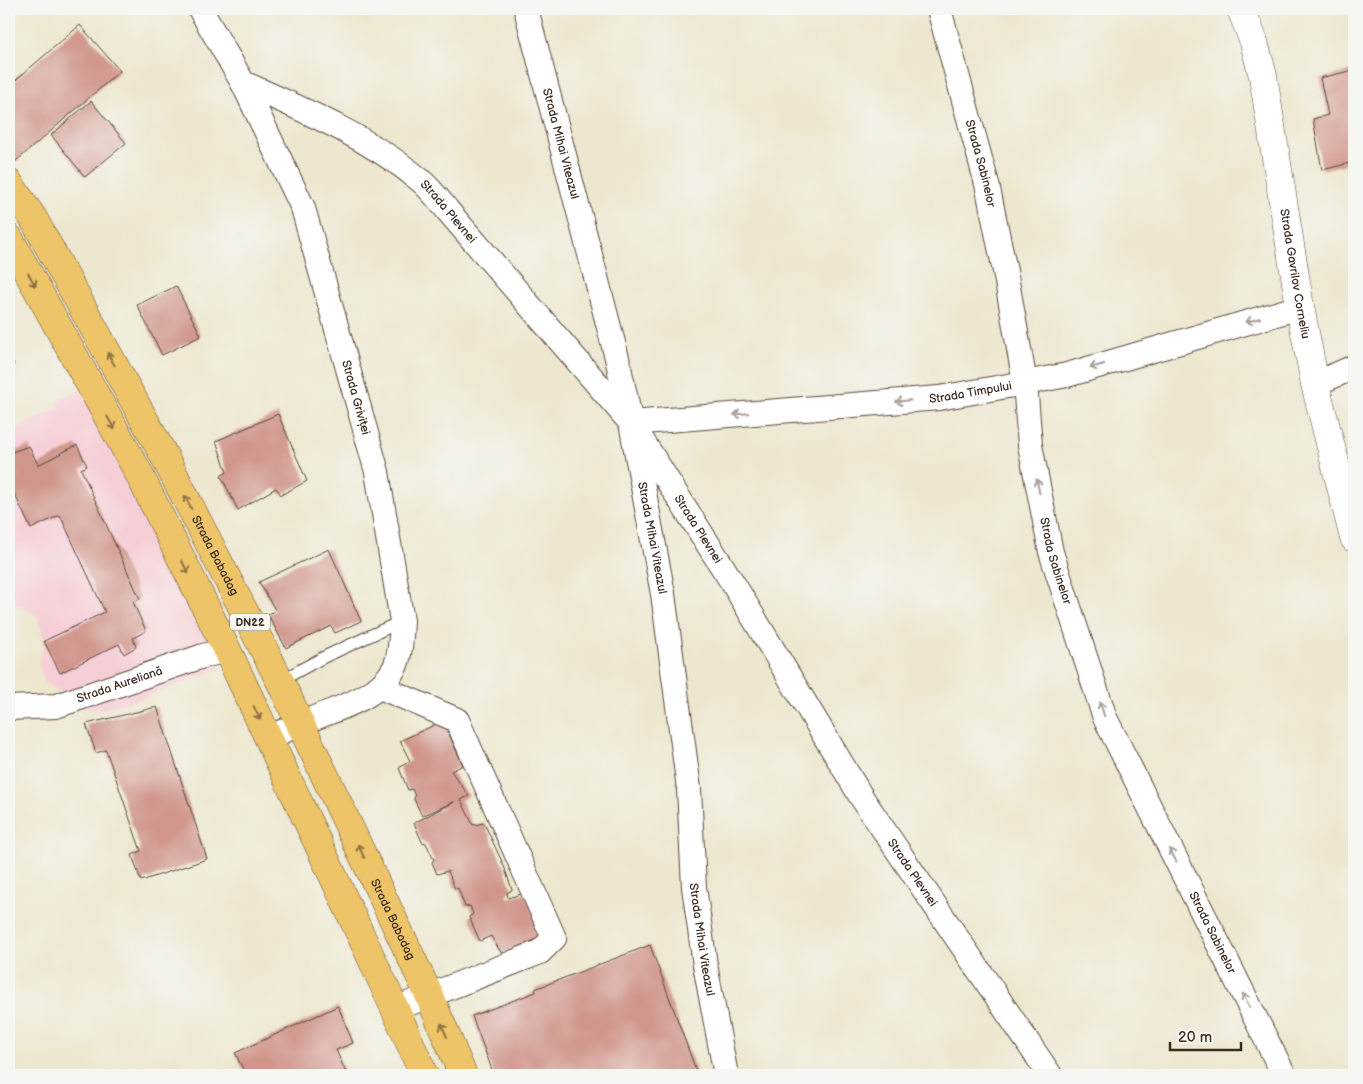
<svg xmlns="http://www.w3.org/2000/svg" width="1363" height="1084" viewBox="0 0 1363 1084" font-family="'Balsamiq Sans',sans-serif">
  <rect width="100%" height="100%" fill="#f6f6f2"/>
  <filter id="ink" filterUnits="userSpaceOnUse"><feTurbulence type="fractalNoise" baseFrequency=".02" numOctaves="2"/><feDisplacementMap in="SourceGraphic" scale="10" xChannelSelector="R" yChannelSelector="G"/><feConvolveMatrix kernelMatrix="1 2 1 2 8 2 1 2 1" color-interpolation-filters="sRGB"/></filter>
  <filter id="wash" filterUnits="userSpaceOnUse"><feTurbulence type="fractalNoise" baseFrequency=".0096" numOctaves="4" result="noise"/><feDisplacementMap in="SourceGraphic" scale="20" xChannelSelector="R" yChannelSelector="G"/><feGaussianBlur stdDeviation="1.12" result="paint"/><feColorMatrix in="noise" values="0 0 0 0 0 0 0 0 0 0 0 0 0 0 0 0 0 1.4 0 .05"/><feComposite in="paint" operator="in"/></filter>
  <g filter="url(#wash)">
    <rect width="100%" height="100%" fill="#ede7cf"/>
    <!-- built -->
    <path fill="#f6cfd6" d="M86 388 220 669 131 702 99 709 85 708 45 682 38 665 44 641 38 616 9 601V432L59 408 57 400Z"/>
    <g id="blocks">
      <!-- building -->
      <path fill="#d0968c" d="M80 25 120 71 15 162 9 154V86Z
        M1354 70V162L1322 170 1313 119 1328 115 1320 78Z
        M91 101 126 143 85 177 51 135Z
        M176 286 201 336 162 355 137 305Z
        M9 352 14 365 9 367Z
        M9 379 13 388 9 390Z
        M278 414 307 481 281 495 276 488 238 510 221 476 227 472 216 441Z
        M77 445 87 466 81 469 140 599 133 602 146 631 133 638 136 647 124 654 119 644 60 673 44 641 105 612 60 515 31 529 9 482V453L29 446 38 465Z
        M329 549 361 621 335 633 331 626 286 648 268 615 275 610 259 582Z
        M157 707 207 859 141 881 132 855 141 851 106 750 96 753 86 724Z
        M443 721 463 765 451 771 469 796 461 800 473 825 484 823 504 866 512 890 507 893 508 898 525 893 544 936 502 954 491 936 480 941 469 917 473 914 470 906 465 907 458 888 455 889 448 871 437 874 432 862 434 860 426 843 422 842 414 823 454 802 422 816 414 799 415 796 412 789 408 790 399 768 410 761 400 741Z
        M650 945 697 1073 691 1075H494L472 1016 536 992 535 989Z
        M338 1006 353 1043 336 1050 347 1075H246L235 1053Z"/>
    </g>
  </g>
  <g filter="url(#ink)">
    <use href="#blocks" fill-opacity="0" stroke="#564639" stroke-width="1"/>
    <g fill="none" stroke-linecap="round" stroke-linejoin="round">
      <defs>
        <path id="service" d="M280 681 324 657 402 621"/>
        <g id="minor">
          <path id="s1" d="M200 9 243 83 303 208 377 472 402 621C401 635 401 654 395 667 380 697 341 707 312 719 297 725 283 731 269 738"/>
          <path id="s2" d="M526 9 617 358 631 423 663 594 689 789 694 887 705 965 726 1075"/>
          <path id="s3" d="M939 9 987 184 1006 276 1025 383 1030 445 1051 552 1105 718 1284 1075"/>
          <path id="s4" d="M243 83C304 110 368 137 420 180 430 188 439 200 448 211L631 423 734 585 862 798 1050 1075"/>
          <path d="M1315 384 1354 367"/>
          <path id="s5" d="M631 423 939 398 1025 383 1067 375 1300 307"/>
          <path d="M380 687 457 720 554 938 540 952 395 1009"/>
          <path id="s6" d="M9 708 56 706 203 656 227 650"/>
        </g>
        <g id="tertiary">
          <path id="s7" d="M1241 9 1254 42 1263 76 1300 307 1315 384 1354 538"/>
        </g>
        <g id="primary">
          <path id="s8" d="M9 183 33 218 161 450 280 681 429 995 463 1075"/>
          <path d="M9 238 136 468 227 650 322 852 395 1009 424 1075"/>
        </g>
      </defs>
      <!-- service casing -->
      <use href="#service" stroke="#564639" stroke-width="13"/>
      <!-- minor casing -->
      <use href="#minor" stroke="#564639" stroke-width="26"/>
      <!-- tertiary casing -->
      <use href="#tertiary" stroke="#564639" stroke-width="29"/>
      <!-- primary casing -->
      <use href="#primary" stroke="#564639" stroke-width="29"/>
      <!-- service -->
      <use href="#service" stroke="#fff" stroke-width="11"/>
      <!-- minor -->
      <use href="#minor" stroke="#fff" stroke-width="24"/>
      <!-- tertiary -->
      <use href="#tertiary" stroke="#fff" stroke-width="28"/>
      <!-- primary -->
      <use href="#primary" stroke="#eec469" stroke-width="28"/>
    </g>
    <!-- one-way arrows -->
    <defs><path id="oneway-shaft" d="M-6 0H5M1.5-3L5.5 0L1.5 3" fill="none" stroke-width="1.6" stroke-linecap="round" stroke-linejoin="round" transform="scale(1.25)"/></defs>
    <g stroke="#8c6f40">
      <use href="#oneway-shaft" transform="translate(32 280) rotate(61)"/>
      <use href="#oneway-shaft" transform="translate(111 359) rotate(-119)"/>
      <use href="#oneway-shaft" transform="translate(111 423) rotate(61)"/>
      <use href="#oneway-shaft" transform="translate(188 502) rotate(-117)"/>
      <use href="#oneway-shaft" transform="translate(185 567) rotate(63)"/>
      <use href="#oneway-shaft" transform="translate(257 713) rotate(64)"/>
      <use href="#oneway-shaft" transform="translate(361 851) rotate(-115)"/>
      <use href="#oneway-shaft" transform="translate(444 1030) rotate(-113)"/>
    </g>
    <g stroke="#a79f9a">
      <use href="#oneway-shaft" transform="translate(1253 320) rotate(164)"/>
      <use href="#oneway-shaft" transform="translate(1097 366) rotate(164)"/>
      <use href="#oneway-shaft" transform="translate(903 401) rotate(175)"/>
      <use href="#oneway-shaft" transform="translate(741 414) rotate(175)"/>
      <use href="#oneway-shaft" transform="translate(1038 486) rotate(-101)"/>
      <use href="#oneway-shaft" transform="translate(1102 709) rotate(-108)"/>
      <use href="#oneway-shaft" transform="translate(1173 855) rotate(-117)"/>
      <use href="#oneway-shaft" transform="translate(1246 1000) rotate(-117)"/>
    </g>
  </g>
  <g text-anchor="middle" stroke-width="4" stroke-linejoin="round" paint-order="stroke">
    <!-- shield labels -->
    <rect fill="#f6f6f2" stroke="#73675e" stroke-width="1" x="230" y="613.5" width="40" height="17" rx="4"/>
    <g font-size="11" font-weight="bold" fill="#3b2a1e">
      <text x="250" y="626">DN22</text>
    </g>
    <!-- street labels -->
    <g font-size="12" fill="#3b2a1e" stroke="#f6f6f2">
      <text dy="4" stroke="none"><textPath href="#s2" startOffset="139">Strada Mihai Viteazul</textPath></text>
      <text dy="4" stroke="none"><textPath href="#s3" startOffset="160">Strada Sabinelor</textPath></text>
      <text dy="4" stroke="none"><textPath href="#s4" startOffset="245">Strada Plevnei</textPath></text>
      <text dy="4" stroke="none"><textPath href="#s7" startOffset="271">Strada Gavrilov Corneliu</textPath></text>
      <text dy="4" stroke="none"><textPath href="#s5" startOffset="341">Strada Timpului</textPath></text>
      <text dy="4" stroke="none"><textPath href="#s1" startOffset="421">Strada Griviței</textPath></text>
      <text dy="4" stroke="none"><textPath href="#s4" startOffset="650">Strada Plevnei</textPath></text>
      <text dy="4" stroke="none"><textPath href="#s2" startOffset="544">Strada Mihai Viteazul</textPath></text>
      <text dy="4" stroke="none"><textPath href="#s8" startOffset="426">Strada Babadag</textPath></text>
      <text dy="4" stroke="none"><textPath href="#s3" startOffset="565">Strada Sabinelor</textPath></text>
      <text dy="4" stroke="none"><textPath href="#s6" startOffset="114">Strada Aureliană</textPath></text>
      <text dy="4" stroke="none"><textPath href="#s4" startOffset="1055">Strada Plevnei</textPath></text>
      <text dy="4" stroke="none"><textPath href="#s8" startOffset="831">Strada Babadag</textPath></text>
      <text dy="4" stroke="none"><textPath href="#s3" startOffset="970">Strada Sabinelor</textPath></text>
      <text dy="4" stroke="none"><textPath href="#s2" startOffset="949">Strada Mihai Viteazul</textPath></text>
    </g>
  </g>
  <!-- margin -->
  <rect width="1363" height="1084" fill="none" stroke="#f6f6f2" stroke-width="30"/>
  <!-- scale -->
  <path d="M1170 1042v8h71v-8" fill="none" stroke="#3b2a1e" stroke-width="2.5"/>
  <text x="1178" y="1042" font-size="15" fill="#3b2a1e" stroke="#f6f6f2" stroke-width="4" paint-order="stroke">20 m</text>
</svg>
